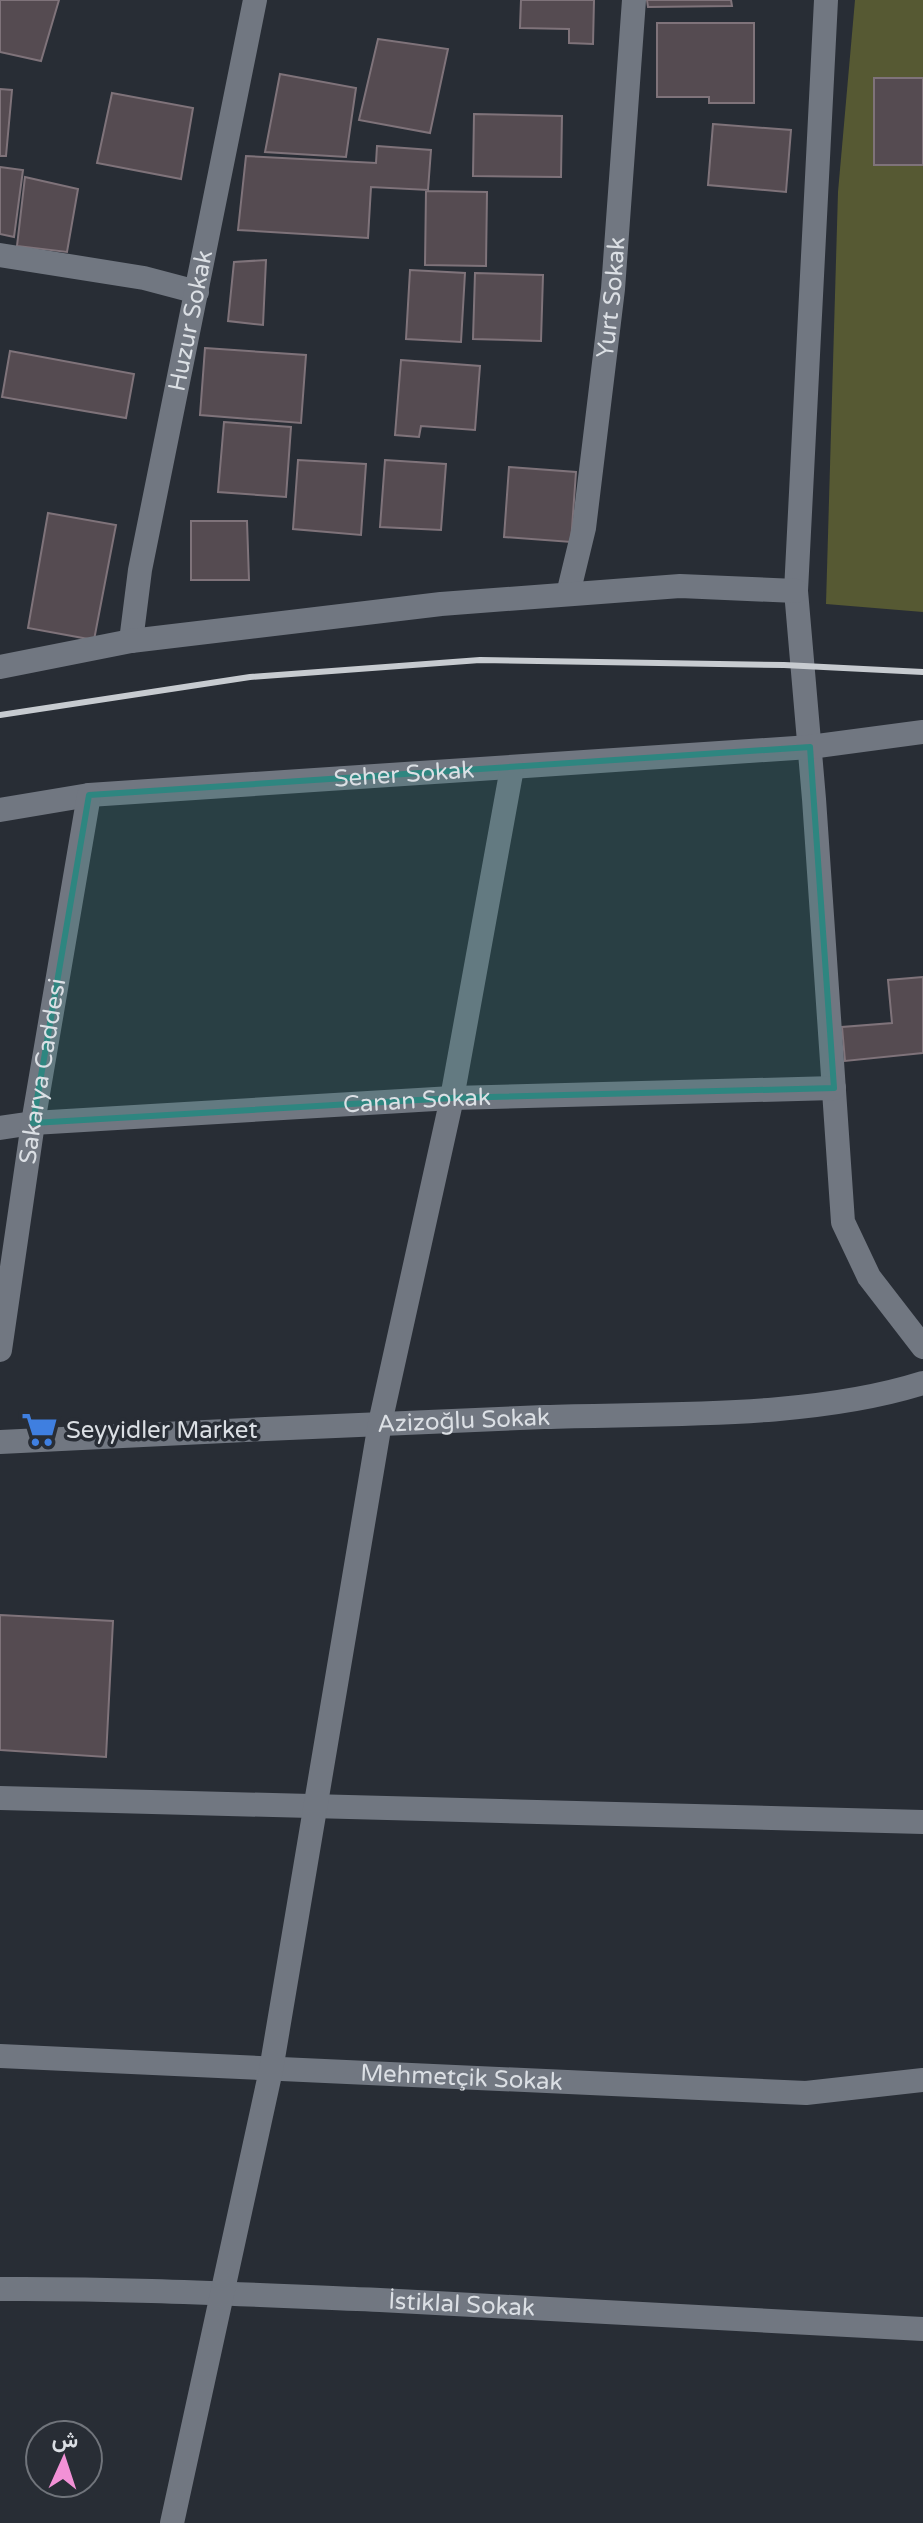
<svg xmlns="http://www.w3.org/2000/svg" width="923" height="2523" viewBox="0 0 923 2523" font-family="'Varela Round',Vazirmatn,sans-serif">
  <rect width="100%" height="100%" fill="#282d35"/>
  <!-- green -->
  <path fill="#565933" d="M855 0H923V612L826 604 838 192Z"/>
  <!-- building -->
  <path fill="#554b51" stroke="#7f737a" stroke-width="2" d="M0 0H59L41 61 0 52Z
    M521 0H594L593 44 569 43V29L520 28Z
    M647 0H731L732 6 648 7Z
    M657 23H754V103H709V97H657Z
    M378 39 448 49 430 133 359 120Z
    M280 74 356 88 346 157 265 152Z
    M874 78H923V165H874Z
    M0 89 12 90 6 156H0Z
    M112 93 193 108 181 179 97 163Z
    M474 114 562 116 561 177 473 176Z
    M713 124 791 130 786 192 708 185Z
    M377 146 431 150 428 190 371 187 368 238 238 230 246 156 376 163Z
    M0 167 23 170 14 237 0 234Z
    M25 177 78 189 67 252 17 246Z
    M426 191 487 192 486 266 425 265Z
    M266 260 263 325 228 321 234 262Z
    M410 270 465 273 461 342 406 339Z
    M475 273 543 275 541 341 473 339Z
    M205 348 306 355 301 423 200 415Z
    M10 351 134 374 126 418 2 397Z
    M401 360 480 366 475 430 421 426 419 437 395 435Z
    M224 422 291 427 286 497 218 492Z
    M298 460 366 464 361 535 293 529Z
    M385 460 446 464 441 530 380 527Z
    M509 467 576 472 571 542 504 537Z
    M48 513 116 525 94 640 28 628Z
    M191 521H247L249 580H191Z
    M923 977V1053L845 1061 842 1027 892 1023 888 980Z
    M0 1615 113 1621 106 1757 0 1750Z"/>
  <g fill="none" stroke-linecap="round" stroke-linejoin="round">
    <!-- minor -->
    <g stroke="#717781" stroke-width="24">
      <path d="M826 0 796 591 814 799 843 1222 869 1277 923 1347"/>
      <path d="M0 255 144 278 197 292"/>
      <path id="s1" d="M568 594 584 528 613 289 634 0"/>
      <path id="s2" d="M131 641 140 570 255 0"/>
      <path id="s3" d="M0 810 89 795 810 747 923 732"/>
      <path id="s4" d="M0 1128 33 1123 452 1098 834 1088"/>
      <path id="s5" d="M0 1442C181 1433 363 1424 544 1417 664 1413 809 1419 923 1383"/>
      <path d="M0 1798 923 1822"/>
      <path id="s6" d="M0 2056 806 2093 923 2080"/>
      <path id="s7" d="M0 2289C127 2288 253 2295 380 2300 561 2309 742 2318 923 2329"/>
      <path d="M172 2523 271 2070 380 1423 452 1098 512 768"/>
    </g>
    <!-- tertiary -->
    <g stroke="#717781" stroke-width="24">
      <path d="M0 667 131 641 441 604 680 586 796 591"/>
      <path id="s8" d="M0 1350 33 1123 89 795"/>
    </g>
    <!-- rail -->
    <path stroke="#c7cbd0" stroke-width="6" d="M0 715 250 677 480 660 784 665 923 672"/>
  </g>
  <!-- marked area -->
  <path fill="#2e8680" fill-opacity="0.2" stroke="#2e8680" stroke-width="6" stroke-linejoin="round" d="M810 747 834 1088 452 1098 33 1123 89 795Z"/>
  <!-- icons -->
  <defs>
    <symbol id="supermarket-bare" viewBox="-9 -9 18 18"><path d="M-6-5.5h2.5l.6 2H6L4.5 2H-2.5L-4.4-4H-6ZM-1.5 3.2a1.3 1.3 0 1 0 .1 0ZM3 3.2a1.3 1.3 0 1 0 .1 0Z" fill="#3f7fe0" stroke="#282d35" stroke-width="2.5" paint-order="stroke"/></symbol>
  </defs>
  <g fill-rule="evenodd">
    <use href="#supermarket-bare" x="14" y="1404" width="51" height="51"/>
  </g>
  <g text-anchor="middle" stroke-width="7" stroke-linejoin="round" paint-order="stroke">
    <!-- street labels -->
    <g font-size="24" fill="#dbdfe4" stroke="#282d35">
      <text dy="8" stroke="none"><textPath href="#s1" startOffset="300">Yurt Sokak</textPath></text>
      <text dy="8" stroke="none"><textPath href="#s2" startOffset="326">Huzur Sokak</textPath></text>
      <text dy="8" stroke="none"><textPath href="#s3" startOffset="406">Seher Sokak</textPath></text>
      <text dy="8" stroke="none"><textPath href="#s8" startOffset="282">Sakarya Caddesi</textPath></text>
      <text dy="8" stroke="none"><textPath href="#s4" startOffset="418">Canan Sokak</textPath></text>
      <text dy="8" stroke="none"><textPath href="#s5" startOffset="464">Azizoğlu Sokak</textPath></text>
      <text dy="8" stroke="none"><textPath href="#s6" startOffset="462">Mehmetçik Sokak</textPath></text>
      <text dy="8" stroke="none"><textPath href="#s7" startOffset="462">İstiklal Sokak</textPath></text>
    </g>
    <!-- poi labels -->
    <g font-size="24" fill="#dbdfe4" stroke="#282d35" text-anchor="start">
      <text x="66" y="1438">Seyyidler Market</text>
    </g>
  </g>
  <!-- north arrow -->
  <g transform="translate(64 2459) rotate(3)"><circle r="38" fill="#282d35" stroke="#70747b" stroke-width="2"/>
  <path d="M0-6L14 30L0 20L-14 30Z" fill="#f291d6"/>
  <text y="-12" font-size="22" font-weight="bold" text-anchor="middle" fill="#dbdfe4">ش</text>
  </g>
</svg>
